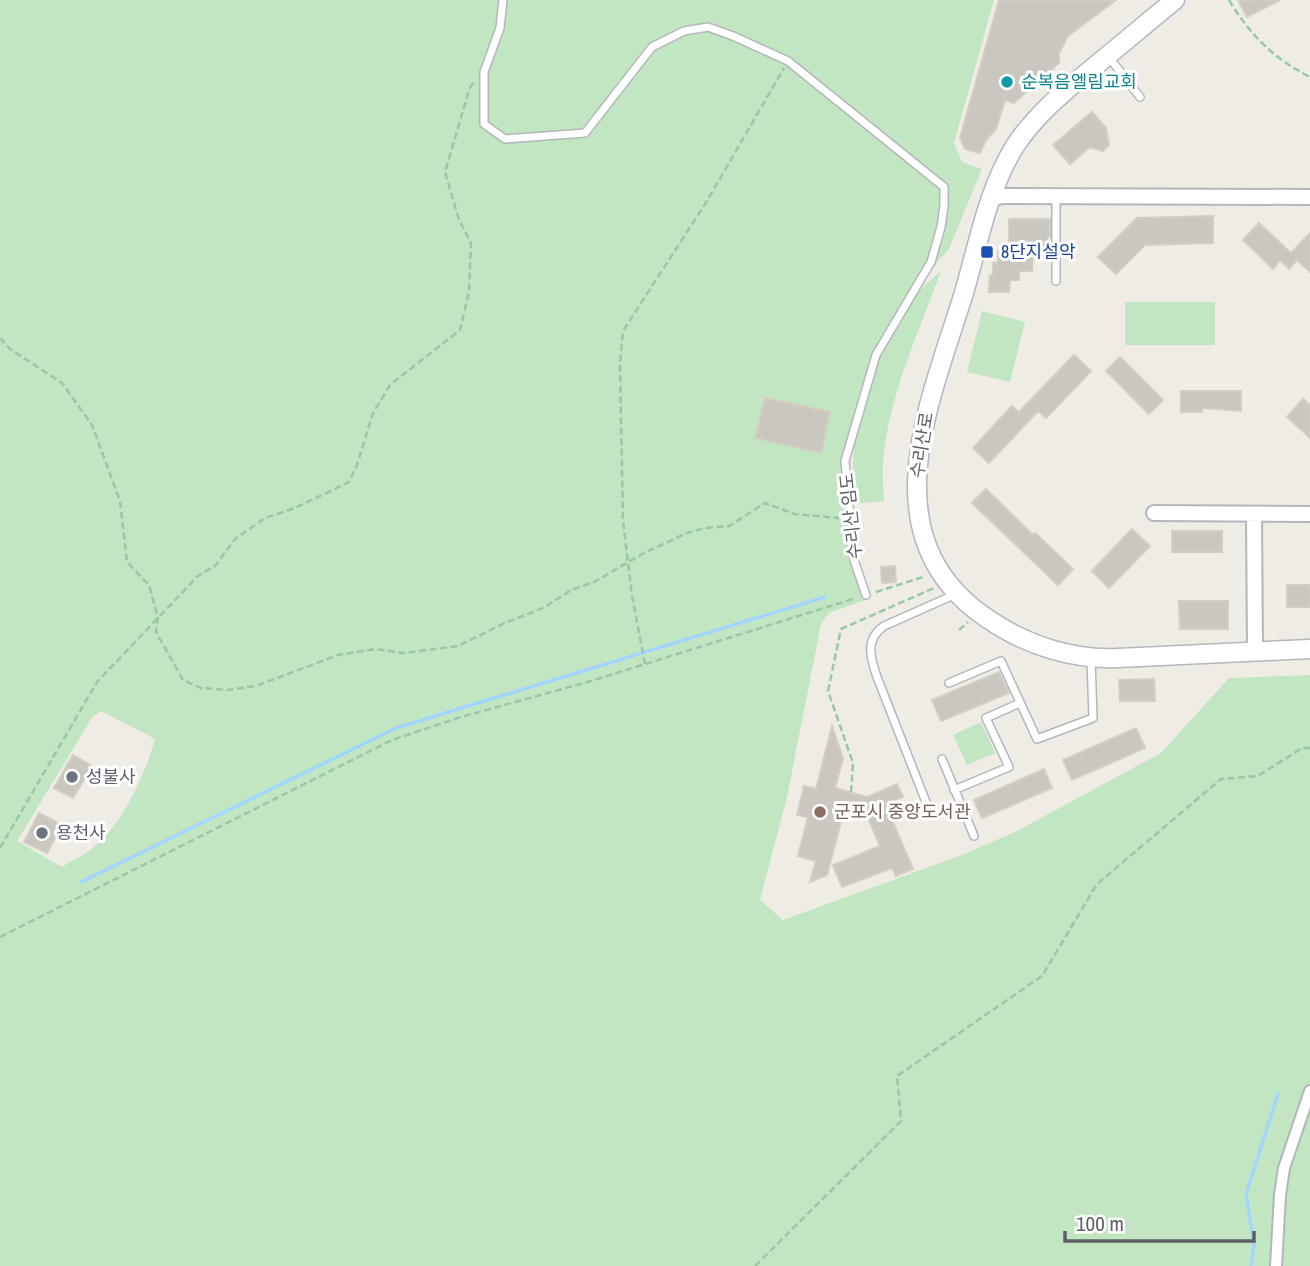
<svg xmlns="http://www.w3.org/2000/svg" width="1310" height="1266" viewBox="0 0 1310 1266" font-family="'Archivo Narrow','Noto Sans KR',sans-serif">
  <rect width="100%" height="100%" fill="#eeece4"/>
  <!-- green -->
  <path fill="#c1e6c1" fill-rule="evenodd" d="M0 0H994L954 143 962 162 982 169 949 249 899 306 876 355 845 461 854 560 868 599 829 613 821 624 787 797 760 900 783 920 962 855 1015 832 1161 753 1229 678 1310 675V1266H0ZM101 711 155 739C144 777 123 825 90 850 81 857 71 861 62 867L17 841 93 716Z
    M941 271C920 328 891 392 884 452 882 468 883 485 884 501L854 504 853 465 855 437 880 357 895 326 914 295Z
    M1125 302H1215V345H1125Z
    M982 311 1025 322 1010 382 967 372Z
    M981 722 995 753 967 765 953 735Z"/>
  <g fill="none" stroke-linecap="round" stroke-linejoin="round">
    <!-- stream -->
    <path stroke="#a4d5fe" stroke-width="3.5" d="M81 882 396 728 825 597
      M1251 1266 1254 1245 1246 1194 1278 1094"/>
  </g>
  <!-- building -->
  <path fill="#cac7c1" stroke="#d3cec2" stroke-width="2" d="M999 0H1116L1068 36 1059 53V63L1014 103 1005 100 996 129 986 140 980 153 965 149 960 138Z
    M1238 0H1280L1247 17Z
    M1092 112 1106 128 1109 145 1103 151 1090 147 1070 164 1053 145Z
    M1213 216V243L1145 245 1116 274 1098 257 1137 218Z
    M1009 219H1050V237H1047V248H1033L1032 271H1019V280H1010L1009 292H989L990 275H993V263H998V251H1009Z
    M1259 223 1291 253 1310 233V272L1297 260 1289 269 1280 260 1273 269 1243 240Z
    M1074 355 1091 371 1046 418 1038 411 989 463 973 448 1012 406 1019 412Z
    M1120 357 1163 400 1149 414 1106 371Z
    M1181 391H1241V411L1202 408V412H1181Z
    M765 398 830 412 821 453 755 438Z
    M1303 399 1310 405V438L1287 417Z
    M986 489 1033 535 1035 533 1073 569 1058 585 972 503Z
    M1132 529 1150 546 1109 588 1092 571Z
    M1172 531H1222V552H1172Z
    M895 566 896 582 882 583 881 567Z
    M1287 585H1310V607H1287Z
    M1179 601H1228V629H1180Z
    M999 672 1009 693 941 721 932 700Z
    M1154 679 1155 701H1120L1119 680Z
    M832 726 843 758 835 788 867 797 897 784 903 797 885 804 913 869 896 876 892 868 842 887 833 865 880 846 867 815 844 810 827 875 810 882 816 861 798 856 808 817 797 815 804 786 816 789Z
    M1136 728 1145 748 1072 780 1063 760Z
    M73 755 92 766 73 798 54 788Z
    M1044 769 1052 788 982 818 974 800Z
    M39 813 62 825 47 853 24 842Z"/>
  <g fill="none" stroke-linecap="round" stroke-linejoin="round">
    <defs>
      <path id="service" d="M503 0 500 28 484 72V124L505 139 585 133 652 47 684 31 708 27 733 36 788 61 944 187V206L941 227 931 262 876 355 845 461 854 560 866 595
        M1108 56 1140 97
        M1056 197V281
        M949 683 1001 661 1037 739 1093 718 1091 659
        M942 759 974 836
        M954 790 1009 767 986 718 1020 703
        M928 807 877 677C870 657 865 639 884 626L956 594"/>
      <path id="pedestrian" d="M1276 1266 1280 1195 1284 1168 1310 1091"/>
      <path id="minor" d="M990 199 1002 196 1310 197
        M1154 513 1310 514
        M1254 514 1255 650"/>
      <path id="tertiary" d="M1175 0C1150 20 1126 41 1101 61 1070 87 1038 111 1015 146 987 191 978 246 963 296 929 405 868 539 988 619 1026 645 1072 660 1118 658L1310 649"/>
    </defs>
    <!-- service casing -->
    <use href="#service" stroke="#b4b6bb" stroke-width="10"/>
    <!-- pedestrian casing -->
    <use href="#pedestrian" stroke="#b4b6bb" stroke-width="14"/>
    <!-- minor casing -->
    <use href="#minor" stroke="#b4b6bb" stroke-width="18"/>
    <!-- tertiary casing -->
    <use href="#tertiary" stroke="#b4b6bb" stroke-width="21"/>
    <!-- path -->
    <path stroke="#9ac7a7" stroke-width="2.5" stroke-dasharray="7 3.5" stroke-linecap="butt" d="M1229 0C1251 36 1273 58 1310 77
      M0 338 10 349 62 383 92 425 120 501 127 562 149 585 158 618 156 632 183 680 201 688 228 690 256 686 338 655 376 649 403 653 458 646 505 623 545 607 571 590 594 582 644 553 687 533 705 528 729 526 765 503 795 514 839 518
      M876 592 926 576
      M959 630 968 622
      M645 664 632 596 623 521 620 365 623 331 707 201 784 68
      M851 792 853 763 828 691 841 629 934 588
      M0 848 97 682 198 576 216 565 235 539 265 518 295 508 349 482 357 465 373 413 390 385 460 330 469 292 471 243 459 220 445 172 470 87 475 82
      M0 937 392 740 461 717 591 681 856 598
      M755 1266 901 1121 897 1076 1042 976 1097 884 1221 779 1258 776 1302 748H1310"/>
    <!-- service -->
    <use href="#service" stroke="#fff" stroke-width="7"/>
    <!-- pedestrian -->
    <use href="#pedestrian" stroke="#fff" stroke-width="10"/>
    <!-- minor -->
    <use href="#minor" stroke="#fff" stroke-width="14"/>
    <!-- tertiary -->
    <use href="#tertiary" stroke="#fff" stroke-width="18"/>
  </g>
  <!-- markers -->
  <circle fill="#0f9aa8" stroke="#fff" stroke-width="2.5" cx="1007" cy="82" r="7"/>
  <rect fill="#1a4fb4" stroke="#fff" stroke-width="2.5" x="980" y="245" width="14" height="14" rx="3.5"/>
  <g fill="#6b7280" stroke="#fff" stroke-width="2.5">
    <circle cx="72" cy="777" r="7"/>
    <circle cx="42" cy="833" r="7"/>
  </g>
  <circle fill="#8d6e63" stroke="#fff" stroke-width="2.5" cx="820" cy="812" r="7"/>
  <g text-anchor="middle" stroke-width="6" stroke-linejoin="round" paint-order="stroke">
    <!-- culture labels -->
    <g font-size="18" fill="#0d838f" stroke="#fff" text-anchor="start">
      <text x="1021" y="88">순복음엘림교회</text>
    </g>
    <!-- transit labels -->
    <g font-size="18" fill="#164399" stroke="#fff" text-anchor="start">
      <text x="1001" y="258">8단지설악</text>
    </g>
    <!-- street labels -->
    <g font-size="18" fill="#5c6064" stroke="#fff">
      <text transform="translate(922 445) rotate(-81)" y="6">수리산로</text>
      <text transform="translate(851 516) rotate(-96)" y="6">수리산 임도</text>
    </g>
    <!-- worship labels -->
    <g font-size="18" fill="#5b616d" stroke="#fff" text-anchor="start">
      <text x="86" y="783">성불사</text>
      <text x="56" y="839">용천사</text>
    </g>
    <!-- education labels -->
    <g font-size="18" fill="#785e54" stroke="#fff" text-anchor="start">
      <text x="834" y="818">군포시 중앙도서관</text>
    </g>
  </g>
  <!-- scale -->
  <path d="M1065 1231v10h189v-10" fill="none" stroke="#5c6064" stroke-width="3.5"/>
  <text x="1076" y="1231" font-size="21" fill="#5c6064" stroke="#ffffff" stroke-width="5" paint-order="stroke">100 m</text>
</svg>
